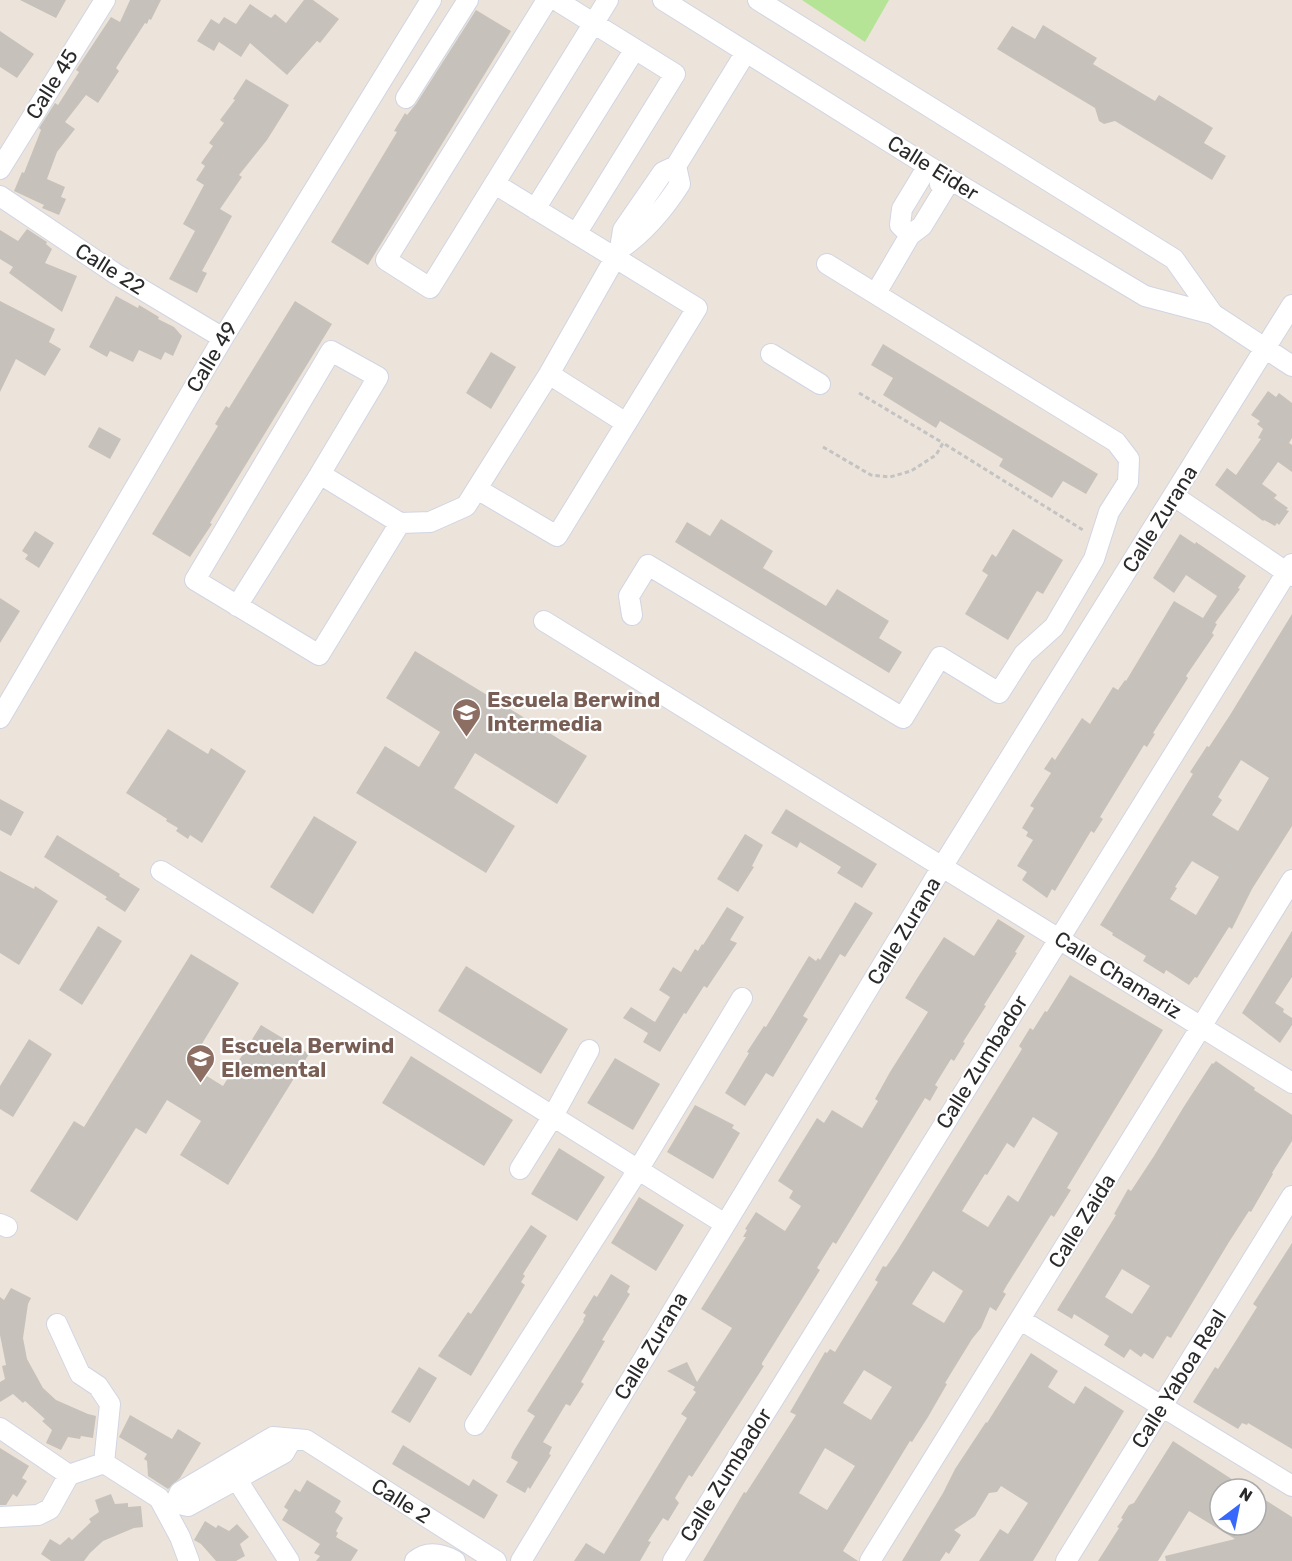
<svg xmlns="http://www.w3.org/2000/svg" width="1292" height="1561" viewBox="0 0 1292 1561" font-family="Rubik,sans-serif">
  <rect width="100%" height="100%" fill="#ece4db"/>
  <!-- green -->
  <path fill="#b5e497" d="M802 0H889L865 42Z"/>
  <!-- building -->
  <path fill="#c7c1bb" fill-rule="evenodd" d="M20 0H66L56 18Z
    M130 0H161L151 20 149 19 147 24 145 23 116 68 119 71 98 103 86 95 65 122 75 129 57 152 47 179 65 187 61 197 66 199 59 215 42 208 44 205 14 191 22 172 24 173 41 130 39 128 55 103 58 105 79 72 76 70 111 17 120 22Z
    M304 0H313L339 19 320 43 317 41 287 75 250 43 241 57 219 42 214 51 197 41 211 19 219 24 224 17 236 24 250 4 271 18 275 14 286 23Z
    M476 10 511 31 368 265 331 242 397 132 394 131 405 113 407 115 416 104Z
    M1043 25 1097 58 1093 64 1155 101 1159 95 1213 128 1204 143 1226 156 1212 180 1115 121 1104 124 1099 121 1095 108 997 49 1012 26 1035 39Z
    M0 31 34 54 17 78 0 67Z
    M246 79 289 105 267 140 239 175 242 177 220 209 232 216 202 271 207 273 197 293 169 279 195 231 183 224 204 185 196 180 205 166 201 163 213 146 209 143 224 123 220 120 235 100 233 99Z
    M27 229 47 242 46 244 52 249 45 263 77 276 62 312 9 273 13 267 0 259V230L18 241Z
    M116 296 138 308 139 305 159 317 158 319 174 327 182 336 173 356 165 352 161 360 139 350 133 362 110 351 107 357 89 347Z
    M0 301 55 329 49 342 61 349 45 376 16 359 0 392Z
    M295 301 332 324 210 523 212 524 190 557 152 534 218 426 215 424 226 406 229 408Z
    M883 344 1098 474 1086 494 1063 481 1052 498 999 466 1003 459 940 421 936 428 883 395 893 378 871 365Z
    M491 352 516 367 491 409 466 393Z
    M1268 391 1276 397 1279 393 1292 403V438L1289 443 1292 445V472L1278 462 1262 484 1277 495 1274 498 1288 508 1286 510 1289 511 1279 525 1277 523 1275 526 1264 520 1263 521 1215 485 1227 468 1236 475 1261 439 1258 438 1263 429 1257 424 1260 421 1251 415Z
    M99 427 121 439 110 459 88 447Z
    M721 519 773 551 763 568 826 606 837 589 889 621 879 638 902 652 889 673 675 542 687 522 710 536Z
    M1013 529 1063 560 1043 594 1037 591 1008 640 965 614 988 575 982 571 992 554 996 557Z
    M35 531 54 543 39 568 25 559 28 555 22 551Z
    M1180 534 1195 544 1196 542 1246 576 1238 588 1240 589 1215 623 1217 624 1212 633 1214 635 1186 676 1188 678 1153 733 1155 734 1147 747 1144 745 1100 817 1103 819 1094 833 1091 831 1055 891 1052 889 1047 898 1022 880 1027 872 1017 866 1033 840 1026 836 1028 832 1022 828 1034 808 1030 806 1051 773 1044 769 1052 757 1055 760 1082 718 1090 724 1113 687 1118 690 1125 680 1126 681 1174 601 1203 618 1217 596 1186 575 1174 593 1153 578Z
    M0 598 20 611 0 643Z
    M1292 614V826L1252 889 1232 929 1229 927 1197 978 1195 977 1189 985 1166 970 1164 974 1143 961 1146 956 1112 935 1113 933 1100 925 1193 774 1190 772 1207 746 1209 747 1230 715ZM1241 760 1269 778 1238 831 1212 815 1222 800 1218 797ZM1192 861 1219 877 1196 915 1170 899 1177 888 1175 887Z
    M415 651 587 756 557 804 475 753 454 788 515 826 486 873 356 793 385 746 419 767 440 732 386 698Z
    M168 729 208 754 211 748 246 771 202 843 190 835 188 839 176 831 178 828 166 821 167 819 126 793Z
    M0 799 24 812 11 836 0 830Z
    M786 809 877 864 862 888 837 873 841 867 800 842 797 848 771 833Z
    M314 816 357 842 313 914 270 887Z
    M745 834 763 845 752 866 754 867 738 892 717 879Z
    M57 835 120 874 119 876 140 889 125 912 105 899 107 897 44 857Z
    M0 871 34 889 35 886 58 901 19 965 0 953Z
    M855 902 873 913 845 957 840 954 803 1016 808 1019 773 1077 766 1073 745 1106 725 1093 749 1053 747 1052 764 1026 766 1027 809 956 816 961 818 958 820 960Z
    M727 907 744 917 730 940 737 943 707 988 704 986 686 1014 684 1013 660 1052 643 1042 648 1033 623 1018 631 1007 655 1022 670 997 659 990 673 967 681 972 695 949 698 951 702 944 703 945Z
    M998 919 1025 936 1015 952 1017 953 984 1005 986 1006 963 1042 965 1043 954 1061 951 1059 935 1085 938 1087 930 1101 925 1098 836 1244 833 1242 817 1268 820 1270 762 1363V1365L764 1366 692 1477 689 1475 675 1498 679 1503 668 1521 663 1518 648 1541 651 1542 640 1561H574L586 1543 604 1554 687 1418 681 1414 696 1392 693 1390 695 1387 667 1371 687 1362 697 1382 732 1328 701 1309 746 1237H743L747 1230 745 1229 756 1212 785 1231 801 1206 789 1198 793 1191 778 1181 817 1118 824 1123 832 1110 862 1128 878 1101 875 1099 890 1072 928 1012 905 998 918 977 944 937 974 956Z
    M98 926 122 941 82 1005 59 990Z
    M1292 931V977L1275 1003 1284 1009 1283 1012 1292 1018V1025L1280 1043 1242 1013Z
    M191 954 239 983 189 1065 223 1086 261 1025 309 1054 228 1185 180 1155 201 1121 167 1100 146 1134 136 1128 77 1221 30 1191 74 1121 84 1127Z
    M466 966 568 1029 541 1074 438 1011Z
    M1070 975 1163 1030 1067 1188 1071 1190 1054 1217 1051 1215 1007 1285 1003 1292 1006 1294 996 1311 990 1307 981 1328 972 1339 945 1383 947 1384 928 1417 912 1442 910 1441 843 1551 858 1561H703L744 1492 746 1493 796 1415 790 1412 825 1352 827 1353 830 1349 835 1352 878 1282 875 1280 883 1266 886 1267 897 1251 1022 1049 1019 1046 1030 1028 1033 1030 1045 1011 1047 1012ZM1033 1117 1058 1133 1018 1202 1008 1195 988 1227 962 1211 985 1174 987 1175 1007 1143 1014 1148ZM933 1271 963 1291 944 1323 912 1304ZM864 1370 892 1387 871 1420 843 1403ZM825 1448 855 1466 827 1510 799 1493Z
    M29 1039 52 1054 13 1117 0 1109V1086Z
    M411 1056 513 1120 484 1166 382 1103Z
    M615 1058 660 1084 633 1130 587 1103Z
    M1216 1061 1255 1088 1254 1090 1292 1115V1141L1272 1173 1273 1174 1251 1212 1249 1211 1229 1242 1171 1338 1167 1336 1153 1359 1144 1353 1141 1357 1130 1349 1124 1358 1104 1345 1109 1336 1074 1314 1072 1319 1057 1310 1116 1215 1114 1214 1128 1189 1131 1191 1154 1156 1183 1108 1212 1063 1213 1064ZM1122 1269 1150 1286 1132 1314 1105 1297Z
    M695 1105 734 1125 732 1128 740 1133 713 1179 667 1152Z
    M559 1148 605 1177 577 1221 531 1194Z
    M639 1197 684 1225 656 1271 611 1243Z
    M531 1225 547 1236 523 1274 525 1276 521 1282 525 1285 471 1376 438 1356 468 1312 471 1314Z
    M1292 1243V1449L1248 1423 1247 1425 1242 1423 1238 1429 1193 1402 1215 1367 1218 1369 1237 1339 1257 1307 1253 1304Z
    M611 1274 630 1286 627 1292 630 1294 602 1340 605 1341 581 1382 584 1384 570 1406 566 1404 543 1442 552 1447 549 1454 551 1455 530 1489 528 1487 525 1493 506 1482 518 1462 511 1458 513 1452 535 1416 527 1411 584 1321 583 1320 586 1315 583 1313 594 1295 597 1297Z
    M11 1288 31 1298 28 1304 23 1338 27 1359 43 1388 56 1400 88 1414 96 1416 93 1438 81 1436 80 1439 68 1437 61 1450 46 1443 52 1430 42 1421 45 1419 25 1401 23 1403 13 1394 0 1402V1382L5 1379 2 1366 6 1365 0 1335V1297L4 1300Z
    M1031 1353 1058 1371 1048 1387 1074 1404 1085 1386 1124 1411 1044 1543 1033 1561H979L1000 1529 1008 1534 1028 1503 1001 1486 997 1492 989 1493 975 1516 954 1530 961 1535 949 1554 946 1552 940 1561H902L943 1493 955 1469 986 1422 987 1423Z
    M419 1367 437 1378 410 1423 391 1412Z
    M130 1415 172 1439 178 1429 201 1443 180 1478 168 1489 148 1476 147 1461 144 1459 147 1454 119 1437Z
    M1173 1441 1247 1489H1220V1525H1256V1494L1292 1517V1561H1166L1165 1556 1235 1539 1189 1511 1158 1561H1098L1119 1528 1117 1527 1123 1519 1121 1518 1129 1505 1134 1503Z
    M403 1445 469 1486 473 1479 498 1495 484 1519 392 1464Z
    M0 1448 29 1466 22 1478 27 1481 17 1497 13 1494 6 1505H0Z
    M307 1480 341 1501 335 1512 343 1518 336 1531 338 1533 336 1537 358 1550 351 1561H316L320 1556 314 1553 320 1544 282 1520 288 1510 284 1507 295 1489 300 1492Z
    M111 1494 115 1504 128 1503V1507L141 1506 143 1527 134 1528 103 1541 90 1553 84 1561H51L41 1554 50 1539 60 1545 69 1537 72 1540 91 1522 89 1519 99 1512 95 1500Z
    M205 1521 216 1528 218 1525 229 1531 237 1524 249 1537 240 1544 245 1556 236 1561H216L201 1544 194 1540Z"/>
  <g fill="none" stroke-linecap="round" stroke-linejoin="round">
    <defs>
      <path id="minor" d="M547 0 386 260 430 288 608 0
        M556 0 675 74 576 234
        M663 0 928 166 1145 296 1213 314
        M758 0 1174 259 1213 314 1292 366
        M406 98 468 0
        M0 169 105 0
        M0 196 116 274 223 338
        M535 209 635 49
        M910 235 900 225 902 209 928 166
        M620 249C645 232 664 209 680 184L676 166
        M876 293 910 235 922 226 944 190 940 184 945 176
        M331 351 378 377 320 474 400 523 319 655 195 580Z
        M771 354 820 384
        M549 374 626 423
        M477 489 557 536 697 308 495 184
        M1174 496 1292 576
        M400 523 430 522 466 506 549 374 615 258 620 249 623 230 663 172 676 166 746 52
        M237 606 320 474
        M632 615 629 596 648 565 903 718 940 657 999 693 1024 654 1054 627 1094 559 1109 512 1128 482 1129 459 1116 442 827 264
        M544 621 1292 1083
        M0 718 223 338 431 0
        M161 871 725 1224
        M520 1169 553 1116 589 1050
        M0 1224 7 1227
        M1021 1320 1292 1486
        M57 1324 80 1374 98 1386 110 1404 104 1463
        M475 1425 638 1170 742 998
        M0 1428 69 1475
        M230 1469 289 1561
        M175 1503 188 1506 284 1453 292 1439
        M165 1509 175 1503 180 1492 273 1437 306 1440 496 1561
        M0 1517 38 1515 50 1509 69 1475 104 1463 159 1498 180 1537 189 1561
        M415 1561C428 1550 442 1554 455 1561
        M521 1561 942 867 1292 305
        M673 1561 1292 564
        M870 1561 1292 880
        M1066 1561 1292 1196"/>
    </defs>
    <!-- minor casing -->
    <use href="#minor" stroke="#d0d5e3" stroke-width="22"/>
    <!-- path -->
    <path stroke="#c3c3c3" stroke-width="3" stroke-dasharray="4.5 3" stroke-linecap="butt" d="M859 393 943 443
      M823 447 871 475 890 477 911 471 936 455 943 443 1083 530"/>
    <!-- minor -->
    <use href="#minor" stroke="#fff" stroke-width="20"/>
  </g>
  <!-- icons -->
  <defs>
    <symbol id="school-pin" viewBox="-11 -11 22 30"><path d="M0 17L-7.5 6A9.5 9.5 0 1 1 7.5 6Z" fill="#8d6e63" stroke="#fff"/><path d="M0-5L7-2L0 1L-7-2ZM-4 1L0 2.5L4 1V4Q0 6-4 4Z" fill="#fff"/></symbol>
  </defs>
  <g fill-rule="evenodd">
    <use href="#school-pin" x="450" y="696" width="33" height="45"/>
    <use href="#school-pin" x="184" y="1042" width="33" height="45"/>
  </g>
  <g text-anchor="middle" stroke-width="4.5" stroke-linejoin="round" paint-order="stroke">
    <!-- street labels -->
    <g font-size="21" fill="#2a2a2a" stroke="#fff">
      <text transform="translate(52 84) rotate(-58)" y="7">Calle 45</text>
      <text transform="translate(933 168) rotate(32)" y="7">Calle Eider</text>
      <text transform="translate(110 269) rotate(32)" y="7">Calle 22</text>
      <text transform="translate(212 357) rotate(-59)" y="7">Calle 49</text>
      <text transform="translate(1160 519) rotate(-58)" y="7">Calle Zurana</text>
      <text transform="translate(904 931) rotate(-59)" y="7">Calle Zurana</text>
      <text transform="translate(1118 975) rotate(32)" y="7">Calle Chamariz</text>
      <text transform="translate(982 1062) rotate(-58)" y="7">Calle Zumbador</text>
      <text transform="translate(1082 1221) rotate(-58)" y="7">Calle Zaida</text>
      <text transform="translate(651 1346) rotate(-59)" y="7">Calle Zurana</text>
      <text transform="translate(1179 1379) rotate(-58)" y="7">Calle Yaboa Real</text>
      <text transform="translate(726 1475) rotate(-58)" y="7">Calle Zumbador</text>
      <text transform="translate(401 1501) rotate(32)" y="7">Calle 2</text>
    </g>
    <!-- education labels -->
    <g font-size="21" font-weight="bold" fill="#785e54" stroke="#fff" text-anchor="start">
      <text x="487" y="707">Escuela Berwind<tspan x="487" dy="24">Intermedia</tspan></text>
      <text x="221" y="1053">Escuela Berwind<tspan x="221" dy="24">Elemental</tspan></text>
    </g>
  </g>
  <!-- north arrow -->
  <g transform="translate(1238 1507) rotate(32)"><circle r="28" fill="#ffffff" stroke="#aaaaaa" stroke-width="1.5"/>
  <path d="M0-4.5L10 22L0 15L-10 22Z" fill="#3867fc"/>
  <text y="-9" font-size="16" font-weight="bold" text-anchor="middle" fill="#2a2a2a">N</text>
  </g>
</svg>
